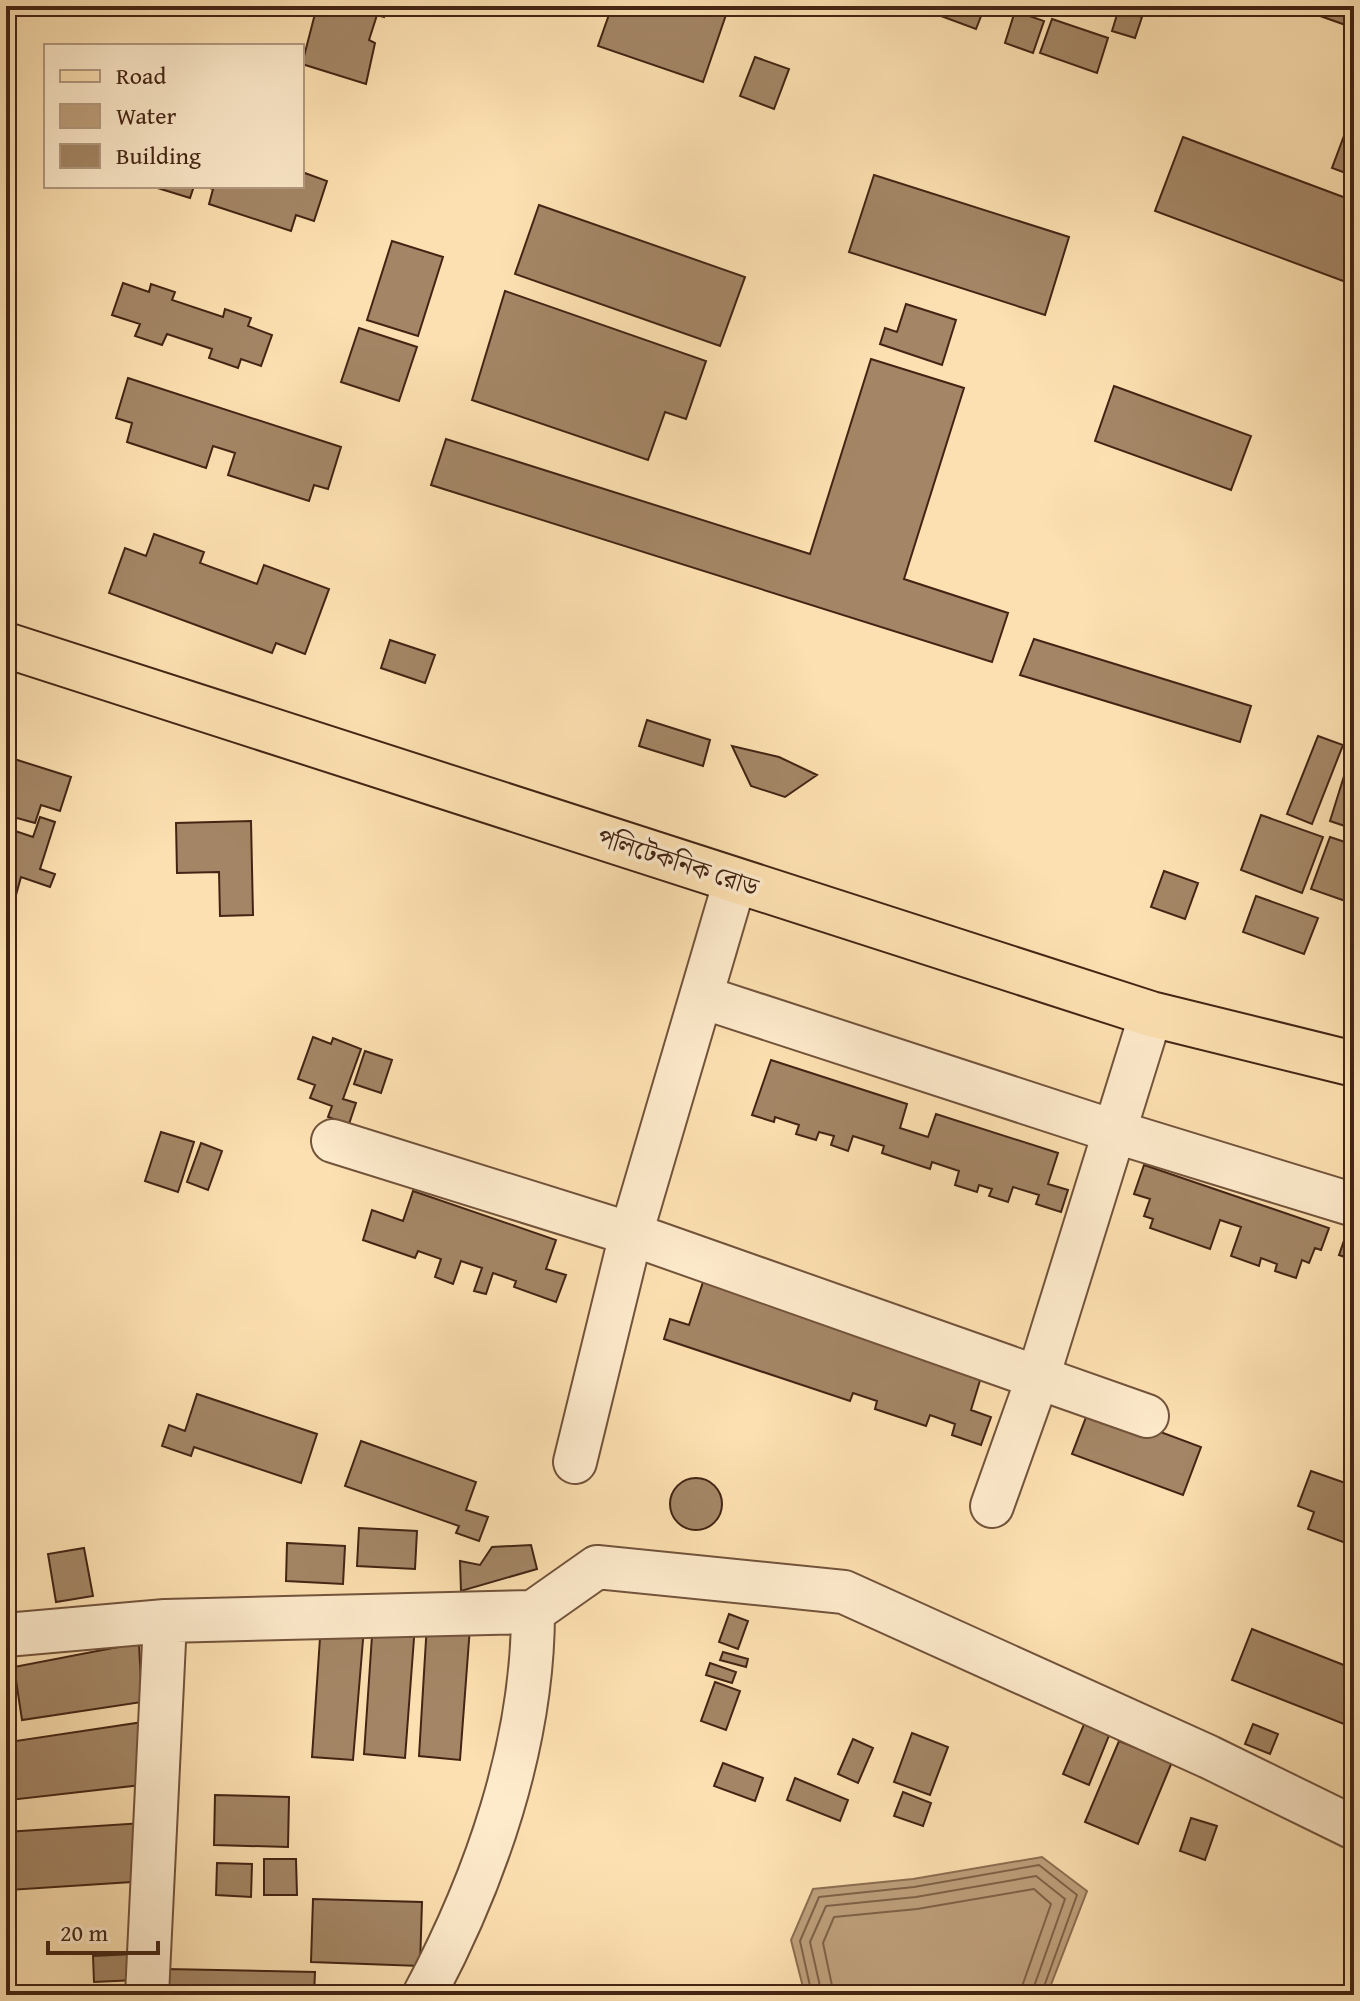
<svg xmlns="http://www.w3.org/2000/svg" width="1360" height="2001" viewBox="0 0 1360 2001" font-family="'Gentium Book Plus','Noto Serif Bengali',serif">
  <rect width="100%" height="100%" fill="#fde0b1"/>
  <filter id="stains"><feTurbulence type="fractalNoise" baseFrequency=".0025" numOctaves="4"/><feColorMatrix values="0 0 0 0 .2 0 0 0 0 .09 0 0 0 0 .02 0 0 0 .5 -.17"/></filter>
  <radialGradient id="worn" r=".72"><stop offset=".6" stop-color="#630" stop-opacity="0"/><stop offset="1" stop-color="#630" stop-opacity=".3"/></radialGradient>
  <!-- water -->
  <path fill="#bea07c" stroke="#8d6e52" stroke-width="2" d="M1042 1857 1087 1891 1047 1995H805L791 1940 813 1889 913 1879Z"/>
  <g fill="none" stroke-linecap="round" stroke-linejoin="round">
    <!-- shore -->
    <path stroke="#806248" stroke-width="2" d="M812 1995 800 1941 819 1897 914 1887 1039 1865 1077 1895 1041 1995
      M822 1995 810 1942 826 1906 916 1897 1036 1876 1065 1899 1031 1995
      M834 1995 823 1943 834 1917 917 1909 1034 1889 1051 1904 1019 1995"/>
  </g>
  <!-- building -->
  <path fill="#a48666" stroke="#432414" stroke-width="2" d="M317 6H387L384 17 377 15 369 40 375 43 366 84 302 64Z
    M612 6 728 9 703 82 598 46Z
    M914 6H985L976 29Z
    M1292 6H1354V28Z
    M1119 8 1142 17 1135 38 1112 31Z
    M1015 11 1044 21 1033 53 1005 43Z
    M1052 19 1108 38 1097 73 1040 53Z
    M755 57 789 69 774 109 740 96Z
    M1354 109V176L1332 168Z
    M1183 137 1354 201V285L1155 211Z
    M302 172 327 181 314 221 296 215 291 231 209 204 213 189 203 186H302Z
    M874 175 1069 237 1045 315 849 252Z
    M151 186H194L190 198Z
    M539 205 745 277 720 346 515 274Z
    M392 241 443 257 418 336 367 320Z
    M123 283 149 292 151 284 175 292 172 300 223 317 225 309 251 318 248 326 272 335 261 366 241 359 238 368 209 358 212 349 167 334 162 345 135 336 140 324 112 315Z
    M505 291 706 361 686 419 665 412 648 460 472 400Z
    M906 304 956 320 942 365 880 344 885 328 897 332Z
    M359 328 417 347 399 401 341 382Z
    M871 359 964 388 904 579 1008 613 992 662 431 485 446 439 810 554Z
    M128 378 341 447 328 489 314 485 309 501 228 475 235 453 213 446 206 468 127 442 132 423 116 418Z
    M1114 386 1251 436 1231 490 1095 441Z
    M154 534 204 552 200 563 257 584 264 565 329 589 305 654 276 643 272 653 109 593 125 548 146 556Z
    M1034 639 1251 706 1240 742 1020 675Z
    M390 640 435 655 425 683 381 668Z
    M647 720 710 740 703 766 639 746Z
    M1318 736 1343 745 1312 824 1287 814Z
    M1354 744V829L1330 821Z
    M732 746 779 757 817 775 785 797 751 786Z
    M11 758 71 777 60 811 41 805 35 823 6 815V775Z
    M1261 815 1323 837 1302 893 1241 870Z
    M40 817 55 822 40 869 55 874 50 887 21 877 16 895 6 892V828L33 837Z
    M251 821 253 915 220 916 219 872 177 873 176 823Z
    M1330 837 1354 845V904L1311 889Z
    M1164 871 1198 883 1185 919 1151 907Z
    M1256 896 1318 918 1304 954 1243 932Z
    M313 1037 331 1044 333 1038 361 1049 343 1099 356 1103 349 1124 328 1117 332 1106 310 1098 315 1085 298 1079Z
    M365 1051 392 1060 381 1093 354 1084Z
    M771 1060 907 1104 900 1128 928 1137 936 1114 1058 1153 1048 1184 1068 1190 1061 1212 1036 1204 1039 1195 1013 1187 1008 1202 989 1196 992 1189 979 1185 977 1192 955 1185 959 1171 932 1162 930 1169 882 1153 884 1146 853 1136 848 1151 831 1145 834 1136 819 1132 816 1140 796 1134 799 1125 775 1117 774 1122 752 1115Z
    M161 1132 194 1142 178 1192 145 1181Z
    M201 1143 222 1151 208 1190 187 1182Z
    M1144 1165 1329 1228 1321 1250 1315 1248 1309 1263 1302 1260 1296 1278 1275 1271 1277 1264 1261 1258 1259 1266 1231 1256 1241 1227 1220 1220 1210 1249 1150 1228 1153 1219 1144 1216 1150 1199 1134 1194Z
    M413 1191 556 1240 546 1269 566 1275 556 1302 514 1287 516 1281 493 1273 486 1294 474 1291 482 1268 461 1261 453 1284 435 1277 441 1259 418 1251 415 1258 363 1240 372 1210 403 1221Z
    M1349 1226 1354 1227V1260L1339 1255Z
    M703 1282 982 1374 971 1410 991 1417 981 1445 952 1435 955 1424 930 1415 926 1426 875 1409 877 1401 853 1393 850 1401 664 1339 670 1319 689 1325Z
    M197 1394 317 1434 301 1483 194 1447 191 1456 162 1446 169 1425 185 1431Z
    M1088 1412H1107L1201 1447 1183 1495 1072 1454Z
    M361 1441 476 1482 466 1510 488 1517 479 1541 456 1533 459 1526 345 1486Z
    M1311 1471 1354 1486V1546L1308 1529 1314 1512 1298 1506Z
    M670 1504a26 26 0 1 1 52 0a26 26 0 1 1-52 0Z
    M359 1528 417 1531 415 1569 357 1566Z
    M287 1543 345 1546 343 1584 286 1581Z
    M531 1545 537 1569 461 1591 460 1561 480 1565 492 1547Z
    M84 1548 93 1596 56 1602 48 1554Z
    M729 1614 748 1621 738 1649 719 1642Z
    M373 1621 415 1625 405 1758 364 1754Z
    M321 1623 364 1628 353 1760 312 1757Z
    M427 1623 470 1627 460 1760 419 1756Z
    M1252 1629 1354 1669V1713L1349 1726 1232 1680Z
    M139 1643 142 1702 22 1720 14 1667Z
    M723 1652 748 1659 746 1667 720 1660Z
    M710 1663 736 1672 732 1683 706 1675Z
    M715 1682 740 1691 726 1730 701 1721Z
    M143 1722 141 1785 10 1800 9 1742Z
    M1085 1722 1110 1733 1089 1785 1063 1774Z
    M1253 1724 1278 1734 1270 1754 1245 1744Z
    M912 1733 948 1747 930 1795 894 1782Z
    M853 1739 873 1748 858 1783 838 1774Z
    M1119 1741 1172 1762 1138 1844 1085 1822Z
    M723 1763 763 1778 755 1801 714 1786Z
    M795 1778 848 1800 840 1821 787 1800Z
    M903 1792 931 1803 923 1826 894 1816Z
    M215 1795 289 1797 288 1847 214 1845Z
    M1191 1818 1217 1826 1205 1860 1180 1851Z
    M143 1823 147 1881 9 1890 6 1832Z
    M264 1859H296L297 1895H264Z
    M217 1863 252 1864 251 1897 216 1895Z
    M313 1899 422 1902 420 1966 311 1962Z
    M134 1954 136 1980 94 1982 93 1956Z
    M166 1969 315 1972 314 1995H166Z"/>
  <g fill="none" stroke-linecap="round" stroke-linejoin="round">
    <defs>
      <path id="minor" d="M702 997 1113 1131 1354 1205
        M333 1141 631 1234 1147 1416
        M575 1462 631 1234 735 881
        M992 1506 1038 1377 1151 1014
        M6 1635 165 1621 533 1612 597 1567 844 1592 1209 1757 1354 1828
        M147 1995 165 1621
        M424 1995C486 1879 533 1744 533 1612"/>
      <path id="major" d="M6 645 1151 1014 1354 1064"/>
    </defs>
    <!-- minor casing -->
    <use href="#minor" stroke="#72533b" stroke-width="46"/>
    <!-- major casing -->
    <use href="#major" stroke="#432414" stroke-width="48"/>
    <!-- minor -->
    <use href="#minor" stroke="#feebcc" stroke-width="42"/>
    <!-- major -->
    <use href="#major" stroke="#fde0b1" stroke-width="44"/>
  </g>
  <g text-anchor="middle" stroke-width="7" stroke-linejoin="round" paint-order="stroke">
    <!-- street labels -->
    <g font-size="26" fill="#432414" stroke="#feebcc">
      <text transform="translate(678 862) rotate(18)" y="9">পলিটেকনিক রোড</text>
    </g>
  </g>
  <!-- margin -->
  <rect width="1360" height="2001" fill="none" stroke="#fde0b1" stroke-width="32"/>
  <rect x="8" y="8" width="1344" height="1985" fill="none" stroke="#432414" stroke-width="4"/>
  <rect x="16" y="16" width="1328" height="1969" fill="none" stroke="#432414" stroke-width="2"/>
  <!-- legend -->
  <rect x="44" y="44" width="260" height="144" fill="#feebcc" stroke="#b39b82" stroke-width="2"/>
  <rect x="60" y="70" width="40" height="12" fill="#fde0b1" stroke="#b39b82" stroke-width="2"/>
  <text x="116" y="84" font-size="24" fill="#432414">Road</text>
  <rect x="60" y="104" width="40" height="24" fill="#bea07c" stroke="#b39b82" stroke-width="2"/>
  <text x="116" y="124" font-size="24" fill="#432414">Water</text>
  <rect x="60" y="144" width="40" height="24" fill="#a48666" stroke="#b39b82" stroke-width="2"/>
  <text x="116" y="164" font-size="24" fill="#432414">Building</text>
  <!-- scale -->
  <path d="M48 1941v12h110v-12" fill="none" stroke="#432414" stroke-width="4"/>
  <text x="60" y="1941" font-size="24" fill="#432414" stroke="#feebcc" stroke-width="6" paint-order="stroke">20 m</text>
  <rect width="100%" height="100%" filter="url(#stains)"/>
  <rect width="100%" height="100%" fill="url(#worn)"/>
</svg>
